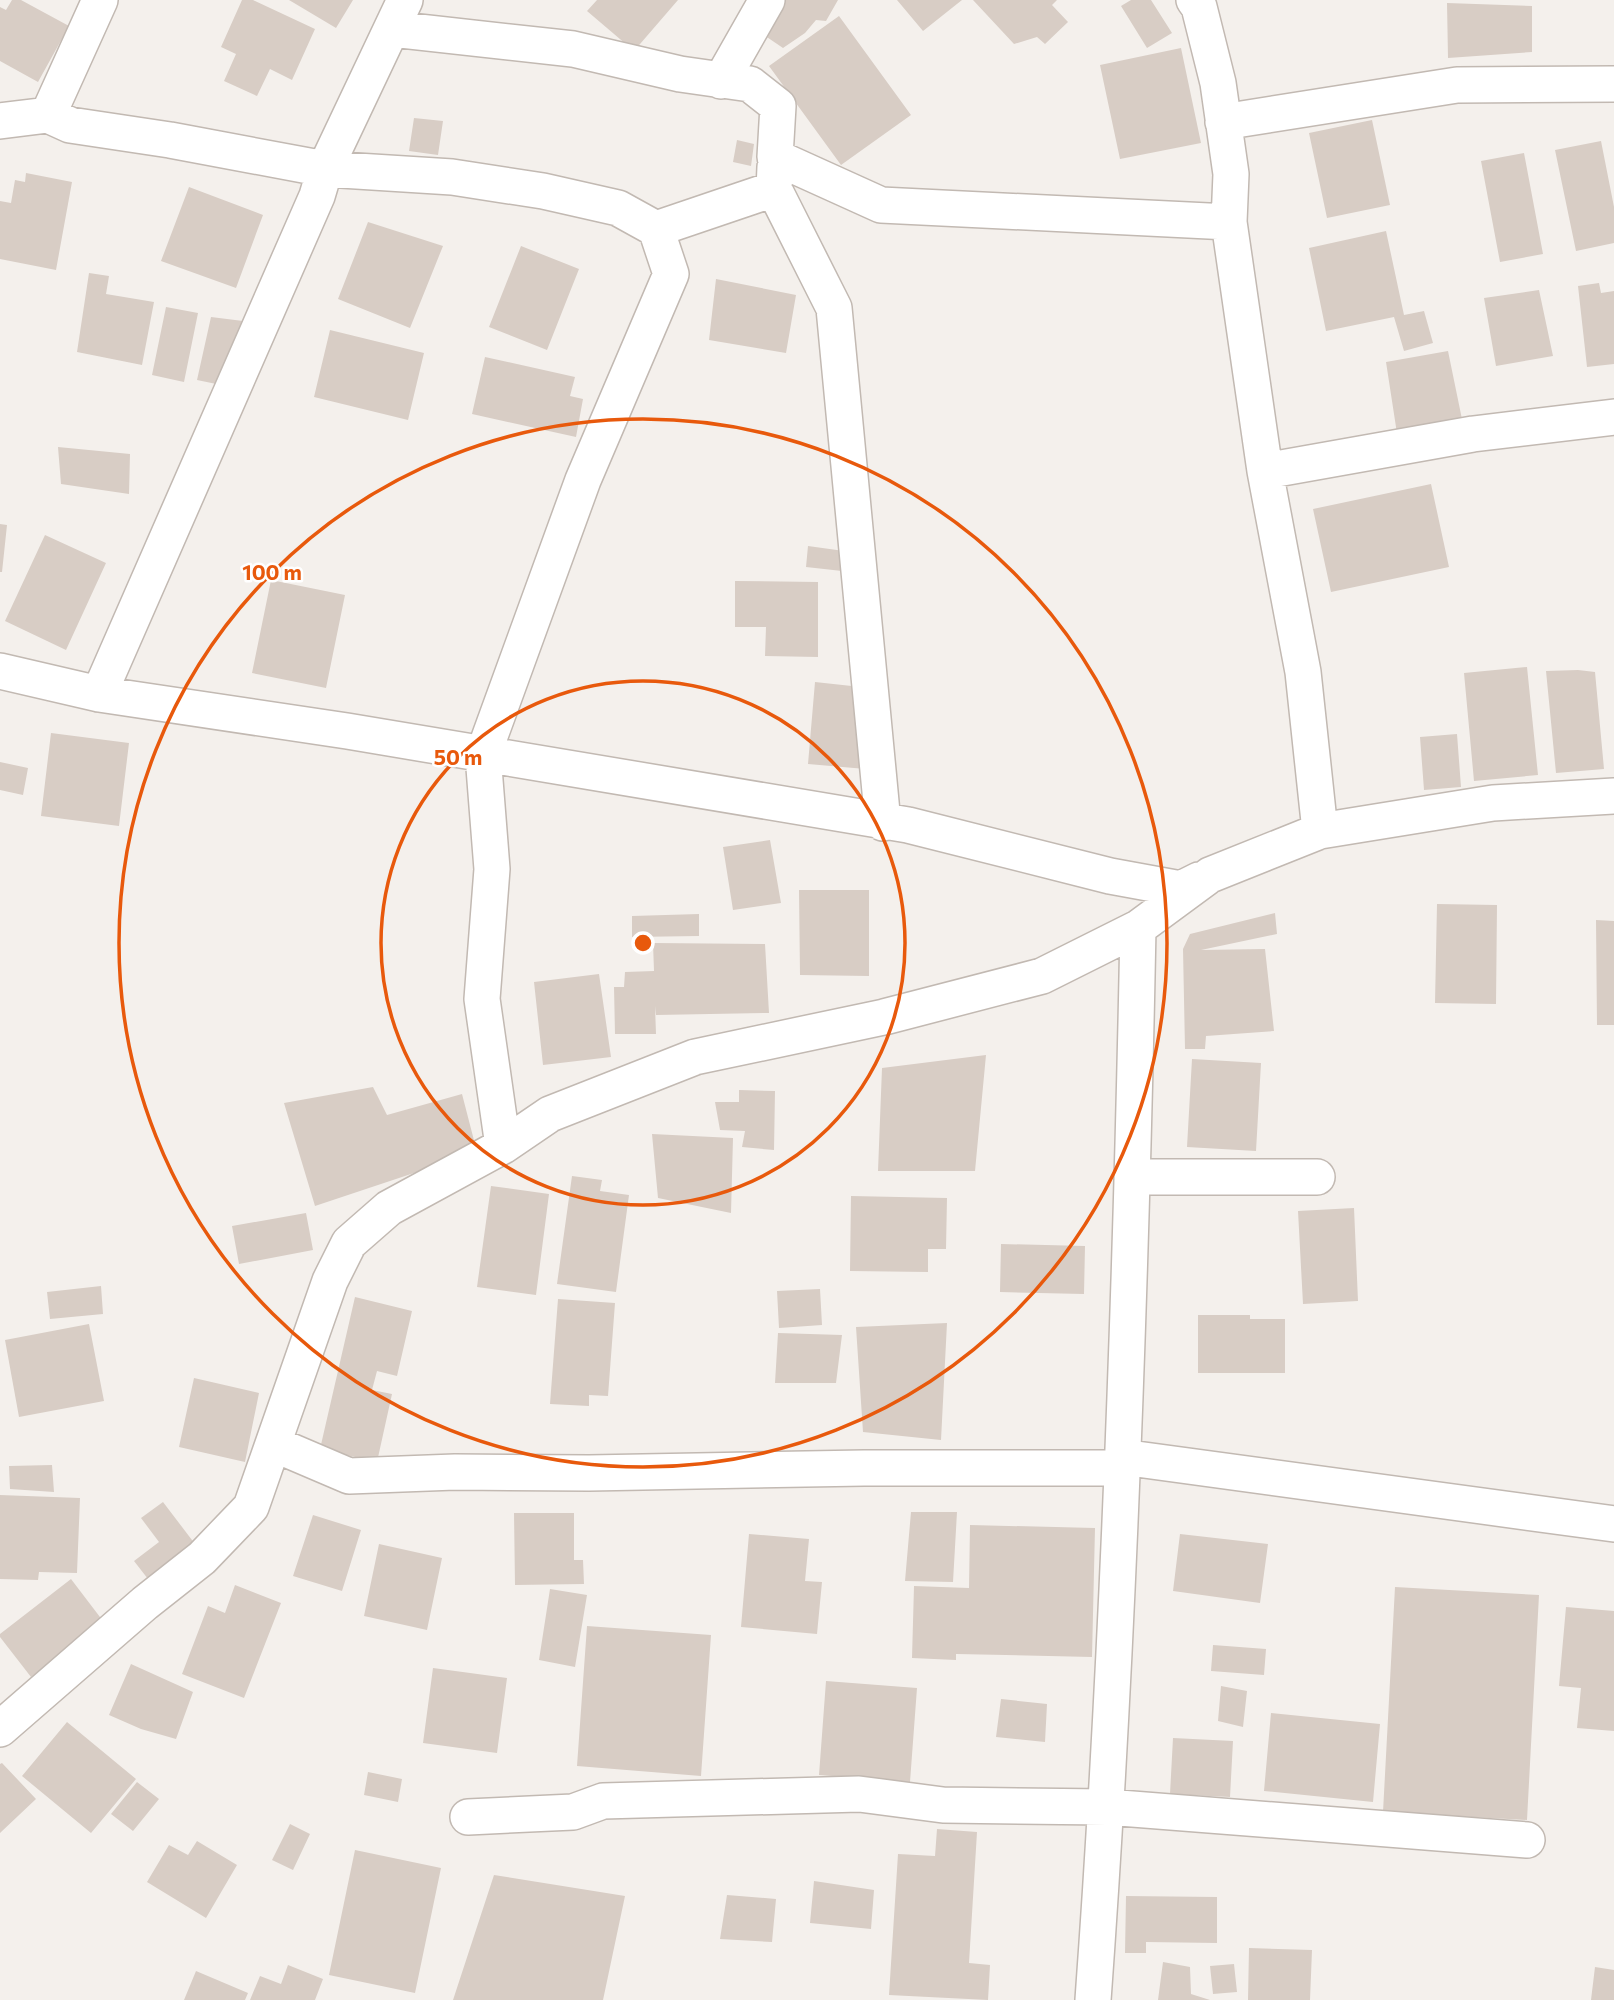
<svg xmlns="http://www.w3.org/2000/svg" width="1614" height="2000" viewBox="0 0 1614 2000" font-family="Commissioner,sans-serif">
  <rect width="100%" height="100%" fill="#f4f0ec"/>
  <!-- building -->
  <path fill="#d8cdc5" d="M12 0H21L69 26 38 82 0 61V7L6 10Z
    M242 0H253L315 29 292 80 270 69 257 96 224 81 236 54 221 47Z
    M289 0H353L336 28Z
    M597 0H678L634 51 587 11Z
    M781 0H838L826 21 816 20 805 33 783 48 761 33Z
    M897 0H962L923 31Z
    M973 0H1057L1052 5 1068 22 1045 44 1037 37 1014 44Z
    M1131 0H1151L1172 33 1147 48 1121 6Z
    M1447 3 1532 6V52L1448 58Z
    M839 16 911 115 841 165 769 66Z
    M1181 48 1201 143 1120 159 1100 65Z
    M414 118 443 121 438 155 409 151Z
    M1372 120 1390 205 1327 218 1309 133Z
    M737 140 754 144 751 166 733 162Z
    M1601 141 1614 207V243L1576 251 1555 150Z
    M1524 153 1543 254 1500 262 1481 161Z
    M26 173 72 182 56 270 0 259V201L11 203 15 180 25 182Z
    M189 187 263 215 236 288 161 261Z
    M368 222 443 246 410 328 338 299Z
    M1386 231 1404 315 1424 311 1433 343 1404 351 1394 317 1326 331 1309 248Z
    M521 246 579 269 547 350 489 327Z
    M89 273 109 276 106 294 154 302 142 365 77 352Z
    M716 279 796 295 786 353 709 340Z
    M1599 283 1601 293 1614 291V364L1587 367 1578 286Z
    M1539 290 1553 356 1496 366 1484 298Z
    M166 307 198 313 184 382 152 375Z
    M211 317 243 321 226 386 197 380Z
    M330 330 424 353 408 420 314 397Z
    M1448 351 1464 429 1398 440 1386 362Z
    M485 357 575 377 570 396 583 399 576 437 472 414Z
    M58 447 130 454 129 494 61 484Z
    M1431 484 1449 567 1331 592 1313 509Z
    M0 524 7 525 2 572H0Z
    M45 535 106 563 66 650 5 621Z
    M808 546 844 551 842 571 806 567Z
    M271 580 345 595 326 688 252 673Z
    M735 581 818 582V657L765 656 766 627H735Z
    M1527 667 1538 775 1474 781 1464 673Z
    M1578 670 1595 672 1604 769 1556 773 1546 671Z
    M815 682 870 688 877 770 808 764Z
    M51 733 129 743 119 826 41 816Z
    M1457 734 1461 787 1424 790 1420 737Z
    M0 762 28 768 23 795 0 790Z
    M770 840 781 903 733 910 723 847Z
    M799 890H869V976L800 975Z
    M1437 904 1497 905 1496 1004 1435 1003Z
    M1275 913 1277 934 1201 950 1265 949 1274 1031 1206 1036 1205 1049H1185L1183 949 1190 934Z
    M699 914V936L632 937V916Z
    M1596 920 1614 921V1025H1597Z
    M653 943 765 944 769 1013 656 1015 655 1006 656 1034H615L614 987H624L625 972 654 971Z
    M599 974 611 1057 543 1065 534 982Z
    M986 1055 975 1171H878L882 1068Z
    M1192 1059 1261 1063 1256 1151 1187 1147Z
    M373 1087 387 1115 462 1094 477 1152 315 1206 284 1103Z
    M739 1090 775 1091 774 1150 742 1147 745 1131 720 1130 715 1102H739Z
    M652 1134 733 1138 731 1213 658 1198Z
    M572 1176 602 1180 600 1191 629 1195 616 1292 557 1284Z
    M491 1186 549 1194 536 1295 477 1287Z
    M851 1196 947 1198 946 1249H928V1272L850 1271Z
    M1354 1208 1358 1301 1303 1304 1298 1211Z
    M306 1213 313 1250 239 1264 232 1226Z
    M1001 1244 1085 1246 1084 1294 1000 1292Z
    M101 1286 103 1314 50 1319 47 1292Z
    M820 1289 822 1325 779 1328 777 1291Z
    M355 1297 412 1311 397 1376 377 1371 372 1390 392 1394 377 1462 320 1449Z
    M558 1299 615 1303 608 1396 589 1395V1406L550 1404Z
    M1198 1315H1250V1319H1285V1373H1198Z
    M947 1323 941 1440 863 1432 856 1327Z
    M89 1324 104 1401 19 1417 5 1340Z
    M778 1333 842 1335 836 1383H775Z
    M194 1378 259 1393 245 1462 179 1447Z
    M52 1465 54 1492 10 1489 9 1466Z
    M0 1495 80 1498 77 1573 39 1572 38 1580 0 1579Z
    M163 1502 195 1544 148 1579 134 1561 159 1542 141 1518Z
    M911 1512H957L953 1582 905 1581Z
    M514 1513H574V1560H583L584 1584 515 1585Z
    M313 1515 361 1530 342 1591 293 1576Z
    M970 1525 1095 1528 1092 1657 956 1654V1660L912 1658 914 1586 969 1588Z
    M749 1534 809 1539 805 1581 822 1582 817 1634 741 1627Z
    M1180 1534 1268 1544 1260 1603 1173 1591Z
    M379 1544 442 1558 427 1630 364 1616Z
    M71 1579 103 1621 31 1677 0 1637V1634Z
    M235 1585 281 1603 244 1698 182 1674 208 1606 225 1613Z
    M1395 1587 1539 1595 1527 1820 1383 1812Z
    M550 1589 587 1595 575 1667 539 1660Z
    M1566 1607 1614 1611V1731L1577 1728 1581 1688 1559 1686Z
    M587 1626 711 1635 701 1776 577 1766Z
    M1213 1645 1266 1649 1264 1675 1211 1671Z
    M131 1664 193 1692 176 1739 141 1729 109 1715Z
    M433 1668 507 1678 497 1753 423 1743Z
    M826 1681 917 1688 910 1782 819 1775Z
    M1221 1686 1247 1691 1243 1727 1218 1721Z
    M1001 1699 1047 1704 1045 1742 996 1737Z
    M1271 1713 1380 1724 1373 1802 1264 1791Z
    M67 1722 136 1779 91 1833 22 1776Z
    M1173 1738 1233 1741 1230 1797 1170 1794Z
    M2 1763 36 1799 0 1833V1764Z
    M368 1772 402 1779 398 1802 364 1795Z
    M137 1782 159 1799 133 1831 111 1814Z
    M290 1824 310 1834 293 1870 272 1860Z
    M937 1829 977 1832 969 1963 990 1965 988 2000 889 1995 898 1854 935 1856Z
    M197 1841 237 1865 206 1918 147 1882 169 1845 188 1855Z
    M355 1850 441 1868 415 1993 329 1975Z
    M494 1875 625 1896 603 2000H453Z
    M814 1881 874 1890 871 1929 810 1923Z
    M727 1895 776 1899 772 1942 720 1939Z
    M1126 1896 1217 1897V1943L1146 1942V1953H1125Z
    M1249 1948 1312 1950 1310 2000H1248Z
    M1163 1962 1190 1967 1191 1994 1210 2000H1158Z
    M1234 1964 1237 1992 1213 1994 1210 1966Z
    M288 1965 323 1979 315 2000H250L260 1976 281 1984Z
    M1595 1967 1614 1970V2000H1591Z
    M196 1971 248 1993 245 2000H184Z"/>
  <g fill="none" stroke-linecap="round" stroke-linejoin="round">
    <defs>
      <path id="minor" d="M1194 0 1199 7 1218 83 1231 174 1229 222 1265 471 1303 672 1320 831
        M392 29 573 49 680 74 750 84 778 106 775 157 881 205 1229 222
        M721 81 767 0
        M48 115 100 0
        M0 121 48 115 70 125 170 140 325 169 452 177 543 191 618 208 656 229 671 274 583 480 483 755 492 869 482 999 503 1146
        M1223 122 1457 85 1614 84
        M774 189 834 308 883 823
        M656 229 774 189 775 167
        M1265 471 1473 434 1614 417
        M0 671 99 694 347 731 908 825 1110 876 1181 889 1199 880
        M99 694 317 196 325 169 405 0
        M1133 1177H1317
        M274 1444 349 1476 455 1472 589 1473 864 1468H1121
        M1122 1457 1614 1524
        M0 1729 145 1603 202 1558 251 1507 330 1281 349 1243 389 1208 503 1146 550 1114 695 1057 884 1017 1042 976 1138 928 1210 875 1320 831 1493 803 1614 796
        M468 1817 573 1812 603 1801 859 1794 943 1805 1107 1807 1527 1840
        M1093 2000C1119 1643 1131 1286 1138 928"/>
    </defs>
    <!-- minor casing -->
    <use href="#minor" stroke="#c2b9b2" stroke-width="38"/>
    <!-- minor -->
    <use href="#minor" stroke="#fff" stroke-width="35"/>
  </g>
  <!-- distance rings -->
  <g fill="none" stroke="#e8590c" stroke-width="3.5">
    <circle cx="643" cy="943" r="262"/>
    <circle cx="643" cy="943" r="524"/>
  </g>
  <circle cx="643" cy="943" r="10" fill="#e8590c" stroke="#fff" stroke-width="3.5"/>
  <g font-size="21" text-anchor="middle" font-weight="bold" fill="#e8590c" stroke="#fff" stroke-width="5" stroke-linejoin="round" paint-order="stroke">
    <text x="272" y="580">100 m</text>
    <text x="458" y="765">50 m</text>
  </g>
</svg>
